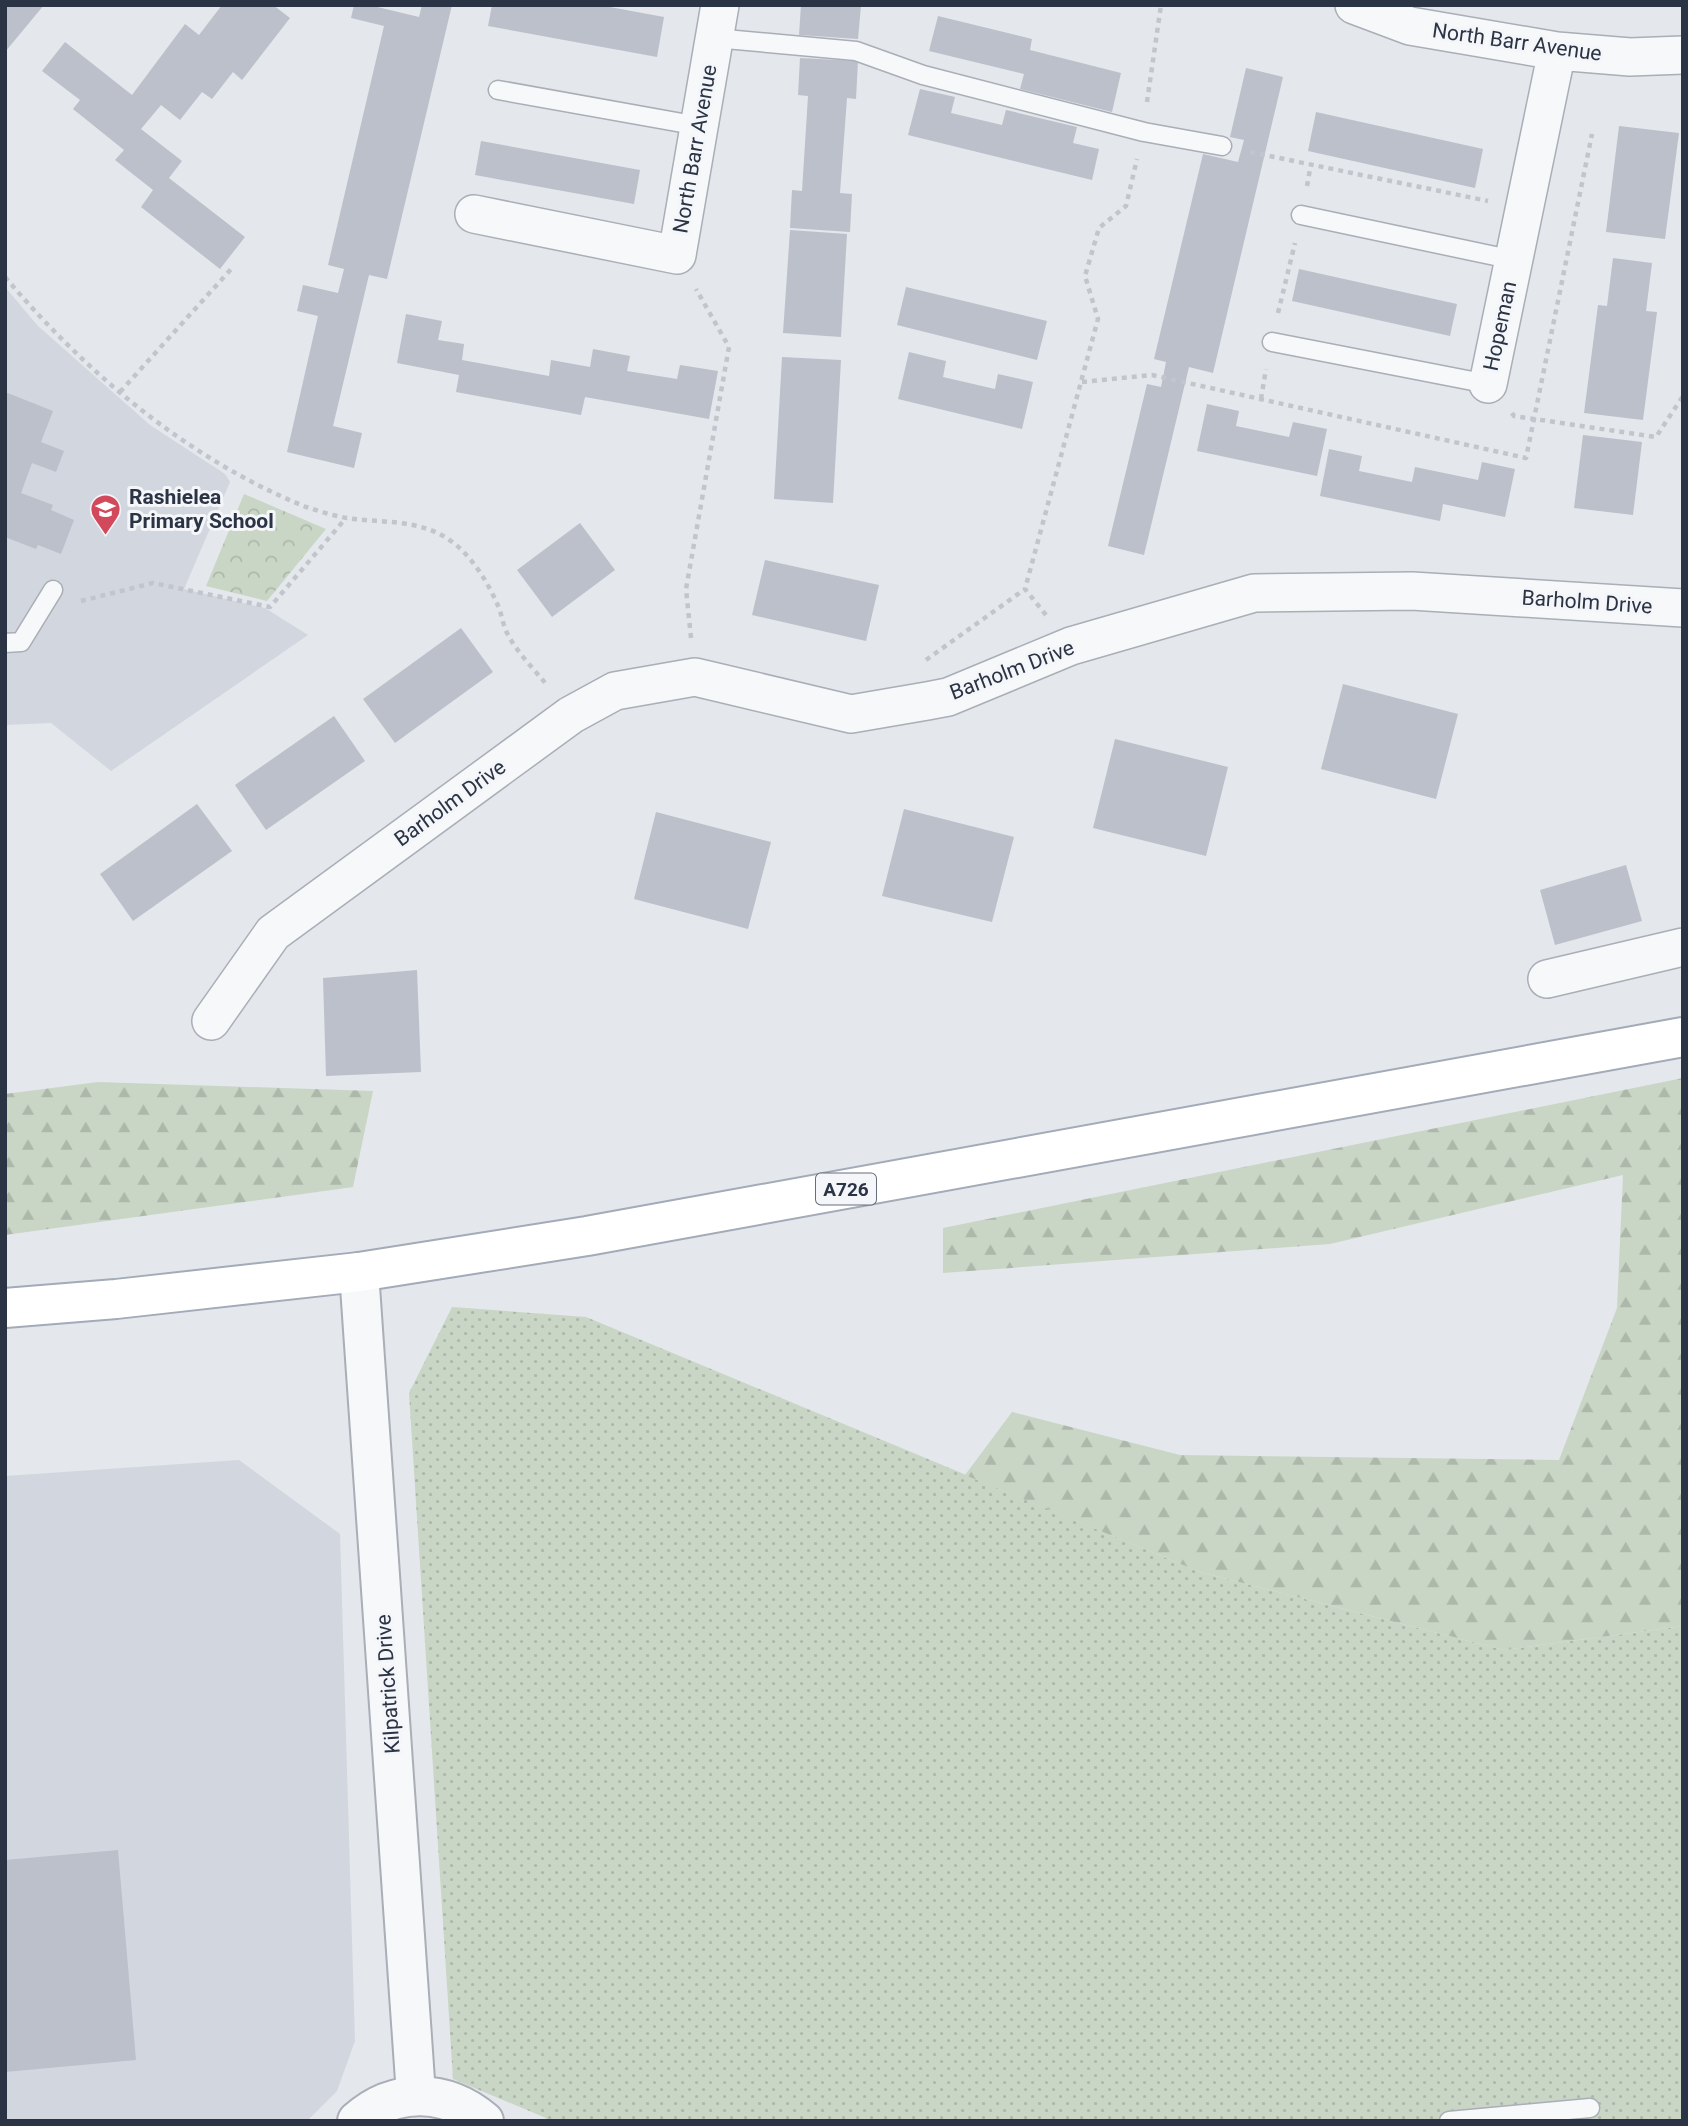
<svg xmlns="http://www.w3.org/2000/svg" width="1688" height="2126" viewBox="0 0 1688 2126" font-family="Roboto,sans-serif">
  <defs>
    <pattern id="grass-dots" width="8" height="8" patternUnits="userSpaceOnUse" patternTransform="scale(1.75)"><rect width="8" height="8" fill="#c9d6c5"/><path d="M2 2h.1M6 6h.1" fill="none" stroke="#adb8ab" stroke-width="1.8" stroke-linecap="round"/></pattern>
    <pattern id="forest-firs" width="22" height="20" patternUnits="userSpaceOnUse" patternTransform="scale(1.75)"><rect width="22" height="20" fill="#c9d6c5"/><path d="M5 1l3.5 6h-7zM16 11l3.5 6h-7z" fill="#adb8ab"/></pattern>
    <pattern id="park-crowns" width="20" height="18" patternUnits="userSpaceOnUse" patternTransform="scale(1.75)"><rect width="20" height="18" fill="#c9d6c5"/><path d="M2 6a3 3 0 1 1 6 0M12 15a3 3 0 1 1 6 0" fill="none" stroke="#adb8ab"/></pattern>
  </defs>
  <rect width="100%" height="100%" fill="#e4e7ec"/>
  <!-- built -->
  <path fill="#d2d6de" d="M5 287 38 326 150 425 225 474 230 482 184 589 265 608 308 635 111 771 51 723 5 725Z
    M239 1460 340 1534 355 2041 337 2091 307 2121H5V1476Z"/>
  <!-- grass -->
  <path fill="url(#grass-dots)" d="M452 1307 586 1317 1200 1572 1504 1650 1683 1626V2121H546V2118L453 2079 409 1393Z"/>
  <!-- forest -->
  <path fill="url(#forest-firs)" d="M1683 1078V1626L1504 1650 1200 1572 965 1475 1012 1412 1180 1455 1559 1460 1617 1308 1623 1175 1330 1244 943 1273V1228Z
    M98 1082 373 1091 353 1187 5 1235V1094Z"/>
  <!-- park -->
  <path fill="url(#park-crowns)" d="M244 494 326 529 267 601 206 586Z"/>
  <!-- building -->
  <path fill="#bbc0ca" d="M5 5H44L5 52Z
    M222 5H273L290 18 242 80 233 72 212 99 202 92 180 120 161 105 141 129 182 161 169 178 245 237 220 269 141 207 153 190 115 160 124 150 73 109 80 100 42 71 65 42 132 95 185 24 199 35Z
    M354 5H369L419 17 422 5H452L387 279 369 275 333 426 362 433 354 468 287 452 318 316 297 311 303 285 338 293 344 269 328 265 384 26 351 18Z
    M492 5H599L664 17 657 57 488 26Z
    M801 5H861L858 39 799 35Z
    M938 16 1032 39 1030 50 1121 73 1112 112 1020 89 1024 74 929 51Z
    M800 58 858 61 856 99 847 98 840 193 852 194 850 232 790 228 792 190 802 191 808 96 798 95Z
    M1246 68 1283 77 1213 373 1189 367 1144 555 1108 546 1147 384 1161 387 1166 362 1154 359 1203 154 1238 162 1244 140 1230 137Z
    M920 89 955 97 951 113 1002 125 1006 110 1077 127 1073 143 1099 149 1092 180 908 135Z
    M1316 112 1483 149 1475 188 1308 151Z
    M1619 126 1679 133 1665 239 1606 232Z
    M481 141 640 170 634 204 475 175Z
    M790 230 847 234 841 337 783 333Z
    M1613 258 1652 263 1646 311 1657 312 1643 420 1584 413 1598 305 1607 306Z
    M1299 269 1457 304 1450 336 1292 301Z
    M906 287 1047 321 1037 360 897 325Z
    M406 314 442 321 438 340 464 344 462 360 549 376 551 360 590 367 593 349 630 356 627 371 677 379 680 365 718 371 709 419 585 397 581 415 456 392 459 375 397 363Z
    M909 352 946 361 943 377 995 389 998 374 1033 382 1022 429 898 399Z
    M782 357 841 360 833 503 774 499Z
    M5 392 53 411 41 442 64 451 56 472 32 463 21 493 53 505 51 510 74 520 61 554 38 545 36 549 5 537Z
    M1207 404 1239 411 1236 426 1289 437 1293 422 1327 429 1317 476 1197 451Z
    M1583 435 1642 442 1633 515 1574 508Z
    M1329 449 1362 456 1359 471 1412 482 1415 467 1478 480 1482 462 1515 469 1505 517 1443 504 1440 521 1320 496Z
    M580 523 615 570 552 617 517 570Z
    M765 560 879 585 866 641 752 615Z
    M461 628 493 672 395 743 363 699Z
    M1343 684 1458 714 1436 799 1321 769Z
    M334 716 365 761 266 830 235 785Z
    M1115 739 1228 767 1206 856 1093 828Z
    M197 804 232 851 133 921 100 874Z
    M904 809 1014 837 992 922 882 896Z
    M656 812 771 842 748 929 634 899Z
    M1626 865 1642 921 1555 945 1540 890Z
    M417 970 421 1072 326 1076 323 978Z
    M118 1850 136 2060 5 2072V1860Z"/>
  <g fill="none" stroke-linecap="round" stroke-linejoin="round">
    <defs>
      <path id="service" d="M714 38 856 51 923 75 1144 132 1222 146
        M498 90 699 126
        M1301 215 1514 260
        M1272 342 1488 384
        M5 643 21 642 53 590
        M1449 2121 1590 2108"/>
      <path id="minor" d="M1354 5 1410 26 1557 51 1630 57 1683 55
        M474 214 677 255 720 5
        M1488 384 1557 51
        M1547 979 1683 947
        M211 1021 273 933 571 715 615 691 695 677 851 714 927 701 948 697 1071 646 1254 593 1412 591 1683 608"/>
      <path id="tertiary" d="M359 1272 416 2095
        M357 2121C395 2087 446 2089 484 2121"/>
      <path id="primary" d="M5 1308 116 1299 359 1272 587 1236 1683 1037"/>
    </defs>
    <!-- service casing -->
    <use href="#service" stroke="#a9aeb7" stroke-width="21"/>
    <!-- minor casing -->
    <use href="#minor" stroke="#a9aeb7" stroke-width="40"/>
    <!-- tertiary casing -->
    <use href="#tertiary" stroke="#a9aeb7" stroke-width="42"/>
    <!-- primary casing -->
    <use href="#primary" stroke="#a3abb8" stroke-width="42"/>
    <!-- path -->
    <path stroke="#c2c5cb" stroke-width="4.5" stroke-dasharray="5 5" stroke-linecap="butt" d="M1147 102 1161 5
      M1250 152 1488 201
      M1307 186 1311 164
      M5 277C87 374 188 459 306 507 319 511 334 516 347 518 380 523 415 519 445 537 470 552 488 582 499 608 502 616 503 625 507 633 516 651 533 668 546 684
      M1278 313 1295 243
      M1082 382 1152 375 1526 458 1592 134
      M120 392 233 267
      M1261 399 1266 369
      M1512 413 1514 416 1656 437 1683 396
      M81 601 153 583 270 607 346 518
      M1046 615 1025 589 1098 319 1085 276 1099 228 1126 206 1137 159
      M691 638 686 589 729 347 696 289
      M926 660 1025 589"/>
    <!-- service -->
    <use href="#service" stroke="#f7f8fa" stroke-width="18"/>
    <!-- minor -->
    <use href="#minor" stroke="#f7f8fa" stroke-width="37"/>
    <!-- tertiary -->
    <use href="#tertiary" stroke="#f7f8fa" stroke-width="38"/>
    <!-- primary -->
    <use href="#primary" stroke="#fff" stroke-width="38"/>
  </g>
  <!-- icons -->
  <defs>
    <symbol id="school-pin" viewBox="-11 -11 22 30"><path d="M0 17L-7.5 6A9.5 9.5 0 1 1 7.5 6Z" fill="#d1495b" stroke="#f4f6f9"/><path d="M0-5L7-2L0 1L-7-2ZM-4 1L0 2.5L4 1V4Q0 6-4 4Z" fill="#fff"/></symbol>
  </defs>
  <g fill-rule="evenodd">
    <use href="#school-pin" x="88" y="492" width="35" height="47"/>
  </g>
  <g text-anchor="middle" stroke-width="6" stroke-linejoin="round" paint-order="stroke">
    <!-- shield labels -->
    <rect fill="#f4f6f9" stroke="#676e7b" stroke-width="2" x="816" y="1173.5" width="60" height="31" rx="5"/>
    <g font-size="19" font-weight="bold" fill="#2b3445">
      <text x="846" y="1196">A726</text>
    </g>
    <!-- street labels -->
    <g font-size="21" fill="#2b3445" stroke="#f4f6f9">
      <text transform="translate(1517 42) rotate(8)" y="7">North Barr Avenue</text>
      <text transform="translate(695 149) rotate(-80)" y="7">North Barr Avenue</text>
      <text transform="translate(1500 326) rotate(-78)" y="7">Hopeman</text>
      <text transform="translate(1587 602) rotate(4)" y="7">Barholm Drive</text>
      <text transform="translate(1012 670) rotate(-21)" y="7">Barholm Drive</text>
      <text transform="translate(450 803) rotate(-36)" y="7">Barholm Drive</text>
      <text transform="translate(388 1684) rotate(-94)" y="7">Kilpatrick Drive</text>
    </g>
    <!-- poi labels -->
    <g font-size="21" font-weight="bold" fill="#2b3445" stroke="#f4f6f9" text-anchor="start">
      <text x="129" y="504">Rashielea<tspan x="129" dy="24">Primary School</tspan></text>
    </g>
  </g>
  <!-- border -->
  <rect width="1688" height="2126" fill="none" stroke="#2b3445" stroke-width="14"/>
</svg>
